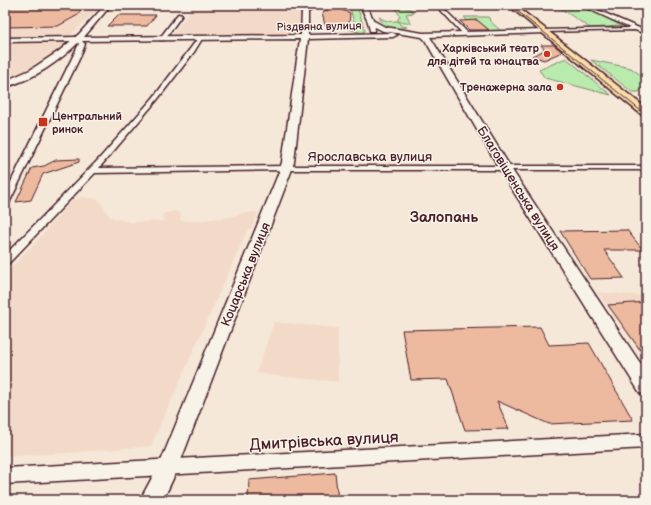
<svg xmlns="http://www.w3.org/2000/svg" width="651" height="505" viewBox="0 0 651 505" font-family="'Balsamiq Sans',sans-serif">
  <rect width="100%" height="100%" fill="#f5e8d9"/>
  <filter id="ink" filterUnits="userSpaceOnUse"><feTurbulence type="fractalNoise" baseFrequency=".025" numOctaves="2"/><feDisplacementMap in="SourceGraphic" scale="8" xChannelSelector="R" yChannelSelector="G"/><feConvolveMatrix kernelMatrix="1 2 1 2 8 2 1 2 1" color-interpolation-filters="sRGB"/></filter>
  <g filter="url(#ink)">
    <!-- built -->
    <path fill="#f3dac8" d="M5 5H103L64 41 68 43 24 72 5 80Z
      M201 5H294L302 8 300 30 298 33 291 35 181 37 173 34 192 8Z
      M82 197 98 199 110 217 130 222 164 221 162 216 164 213 176 211 181 214 180 220 192 221 230 217 243 213 256 212 258 214 251 229H248L151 446 70 453 5 456V273L37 241 71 201Z
      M597 292 646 296V361Z
      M274 322 338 328V382L276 376 256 373Z"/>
    <!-- green -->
    <path fill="#b8ebac" stroke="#81856c" d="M389 5 408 8 413 11V13L406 14 411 23H404L398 21 401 26 407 27C395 30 385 29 379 17 385 21 389 22 397 21L400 16 395 8Z
      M562 7H584L622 26 590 28 560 8Z
      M350 8 358 9 365 31 362 33 343 27H353L355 26Z
      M464 17H488L490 19 489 20 501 31H490L477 20 468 21Z
      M566 58 611 95 545 78 539 70Z
      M591 60 631 68 646 79V83L639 92H632Z"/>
    <!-- building -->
    <path fill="#edba9f" stroke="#4a1f2b" d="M12 6H83L78 15 58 26 5 27V7Z
      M336 8 350 13 349 25H325L322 13H324V11Z
      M118 15H156L147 26H107Z
      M477 20 489 30H469L460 21Z
      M541 45H554L562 52 544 60 532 56 545 50Z
      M79 159V162L43 174 31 200 16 202 32 168 44 166 56 160Z
      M627 230 643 250H604L624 278 590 279 560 231Z
      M646 302V358L608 305Z
      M540 327 549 345 589 343 633 420 549 424 497 401 509 429 465 430 448 379 411 380 402 330Z
      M335 473 338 500H248L249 480Z"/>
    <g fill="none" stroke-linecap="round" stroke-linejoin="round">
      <defs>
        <path id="street" d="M300 5 307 6V12H303V7Z
          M436 5H440L468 33V35H464Z
          M586 5 646 31V34L635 30 544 32 542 30 630 28 584 7 513 8 511 7 513 6Z
          M178 14 182 15 164 40H160V38Z
          M78 37 85 44 81 55 9 203 5 206V194L79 44 77 41 5 42V38Z
          M199 37 202 39 194 52 157 100 99 168 287 166H646V170H287L95 173 9 263 5 264V255L98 160 153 98Z
          M646 434V448L5 484V468Z"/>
        <path id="secondary" d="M105 5H111L84 37 301 35 302 11 314 5H322L308 12V35L393 33 397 35 393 37 308 39 294 162 291 172 178 468 163 500H140L161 461 279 172 282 162 300 39 80 41C60 61 33 80 5 87V81L30 70 59 51 79 34Z
          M360 5H366L374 21 385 27 423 33 546 30V32L544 33 430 37 514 173 646 372V395L640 393 502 173 425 40 422 37 383 31 375 27 374 31H370L368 22Z"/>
        <path id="primary" d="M508 5H515L646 108V116L642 115Z"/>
      </defs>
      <!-- street casing -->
      <use href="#street" stroke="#4a1f2b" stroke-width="3"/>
      <!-- secondary casing -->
      <use href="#secondary" stroke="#4a1f2b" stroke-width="3"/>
      <!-- primary casing -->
      <use href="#primary" stroke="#4a1f2b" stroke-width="3"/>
      <!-- street -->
      <use href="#street" fill="#f7f3e8" fill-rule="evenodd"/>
      <!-- secondary -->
      <use href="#secondary" fill="#f7f3e8" fill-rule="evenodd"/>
      <!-- primary -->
      <use href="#primary" fill="#f9deab" fill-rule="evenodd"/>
      <!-- tram -->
      <path stroke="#4a1f2b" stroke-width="1" d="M510 5 646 115"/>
    </g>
  </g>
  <!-- markers -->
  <g fill="#c8321e" stroke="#f7f3e8" stroke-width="1.5">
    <circle cx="547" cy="54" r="4"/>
    <circle cx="560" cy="87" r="4"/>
    <rect x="38" y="117" width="10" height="10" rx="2"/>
  </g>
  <g text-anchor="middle" stroke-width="3" stroke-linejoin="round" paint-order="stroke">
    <!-- far-street labels -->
    <g font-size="11" fill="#4a1f2b" stroke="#f7f3e8">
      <text transform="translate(319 26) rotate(-1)" y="4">Різдвяна вулиця</text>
    </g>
    <!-- far-poi labels -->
    <g font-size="11" font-weight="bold" fill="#4a1f2b" stroke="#f7f3e8" text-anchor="end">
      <text x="539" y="52">Харківський театр<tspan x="539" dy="13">для дітей та юнацтва</tspan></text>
      <text x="552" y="91">Тренажерна зала</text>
      <text x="52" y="120" text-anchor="start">Центральний<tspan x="52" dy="13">ринок</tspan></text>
    </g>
    <!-- street labels -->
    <g font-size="13" fill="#4a1f2b" stroke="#f7f3e8">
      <text x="370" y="161">Ярославська вулиця</text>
      <text transform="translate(519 188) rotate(58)" y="5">Благовіщенська вулиця</text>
      <text transform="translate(245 274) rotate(-68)" y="5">Коцарська вулиця</text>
    </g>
    <!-- quarter labels -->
    <g font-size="15" font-weight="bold" fill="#4a1f2b" stroke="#f7f3e8">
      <text x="444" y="222">Залопань</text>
    </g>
    <!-- near-street labels -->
    <g font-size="16" fill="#4a1f2b" stroke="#f7f3e8">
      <text transform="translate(324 440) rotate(-3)" y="6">Дмитрівська вулиця</text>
    </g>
  </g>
  <!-- margin -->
  <rect width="651" height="505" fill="none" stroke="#f7f3e8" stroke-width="20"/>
  <rect x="10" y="10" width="631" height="485" fill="none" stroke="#4a1f2b" stroke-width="1.5" filter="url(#ink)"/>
</svg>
